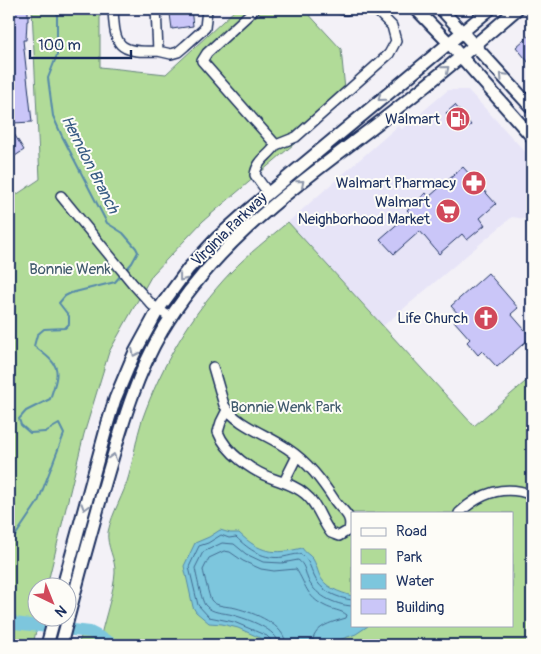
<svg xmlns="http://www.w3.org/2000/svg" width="541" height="654" viewBox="0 0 541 654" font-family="Pangolin,sans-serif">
  <rect width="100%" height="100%" fill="#f3f1f7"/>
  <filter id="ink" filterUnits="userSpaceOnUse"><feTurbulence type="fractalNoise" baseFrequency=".02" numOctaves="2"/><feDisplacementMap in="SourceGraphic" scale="10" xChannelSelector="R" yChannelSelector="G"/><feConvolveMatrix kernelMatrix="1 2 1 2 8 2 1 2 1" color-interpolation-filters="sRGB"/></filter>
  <g filter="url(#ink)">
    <!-- built -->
    <path fill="#e7e4f7" d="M448 90H468L532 159V220L512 217 383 326 288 222 398 126 402 129Z"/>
    <!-- green -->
    <path fill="#b1db98" stroke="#66857b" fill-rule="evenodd" d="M32 9H100V67L166 74 236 9H304L341 49 346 100 203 221 152 275 109 352 84 434 47 586H38V616L39 617 33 645H9V198L13 197 40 179Z
      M288 222 474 426 532 376V645H78L84 628 101 635C105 617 114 591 115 573 116 559 106 546 108 532 112 512 124 495 129 475 134 457 136 438 142 420 161 366 191 314 231 272 248 254 269 238 288 222ZM352 513H512V625H352Z"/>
    <!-- water -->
    <path fill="#7dc6dd" stroke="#568aaa" d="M220 530 230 533H239C260 553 274 555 302 548 305 553 309 554 313 559 316 564 317 569 319 574 324 588 340 592 352 596V625L368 626 356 634 325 645H268L265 640 238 628 222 624 209 623 196 612 193 607 184 566 195 543 209 537Z"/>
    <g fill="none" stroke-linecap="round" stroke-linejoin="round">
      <!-- shore -->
      <path stroke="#426b91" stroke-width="1" d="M272 645 271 640 267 636 234 622 209 617 198 605 189 567 199 546 208 543 221 535 229 538 236 537C249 550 264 560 283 557 289 556 294 554 300 554 309 559 310 567 314 576 320 591 337 598 352 600
        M279 645C278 629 247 619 233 615 223 612 213 614 205 605 202 602 196 574 195 568L203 552 222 543 234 544 246 554 263 562 282 563 298 560C304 564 305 570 307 577 313 595 335 605 352 606
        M286 645C285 624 254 613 236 608 228 606 216 607 211 600 209 597 204 574 203 570L209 558 224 551 230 552 243 561 261 569 274 571 296 569C306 584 306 597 325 606 332 610 341 610 347 615L346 618C330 623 313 626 312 645"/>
      <!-- stream -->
      <path stroke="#568aaa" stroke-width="2" d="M57 9V55L48 78 53 116 61 134 107 223 123 233 136 248 138 252 132 263 125 271
        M9 545 38 502 64 434 59 424 45 432 30 433 21 425 19 419 26 411 50 399C61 367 60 366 34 346L37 335 44 329 65 328 69 324V316L59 303 65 296 71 293 115 282 122 274"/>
      <!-- river -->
      <path stroke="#7dc6dd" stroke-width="12" d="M9 617 14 623 90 632 115 645"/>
    </g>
    <!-- building -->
    <path fill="#cac6f8" stroke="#1b2f5e" d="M9 9H28V21H27L26 40H23L32 122 13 123V112H9V91L13 90 12 78H9V45L11 44 12 33H9V25H12V14H9Z
      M171 9H191L193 26 172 29 170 14 172 13Z
      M532 33V61L529 63 516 47Z
      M455 105 471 125 462 132 446 113Z
      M9 126 24 150 9 160Z
      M463 167 496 204 480 218 485 225 467 240 462 234 439 254 420 231 394 254 380 239 410 213 407 210 426 193 429 197Z
      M488 273 518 308 511 314 531 337 497 367 482 351 478 355 467 342 470 339 454 321 460 316 451 306Z"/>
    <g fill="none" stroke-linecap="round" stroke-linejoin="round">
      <defs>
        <path id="minor" d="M113 9C115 46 117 53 158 51L156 9
          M255 9 207 53 202 61 276 145C268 157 257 160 255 175L268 193
          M340 9 346 10 349 9
          M158 51 171 54 178 52 185 46 205 28 207 9
          M276 145 296 137 389 54 396 41 392 26 375 9
          M61 196 133 284 152 305 171 318
          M213 367 224 405C237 426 269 435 288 449 308 462 322 481 335 501 342 511 353 515 349 530L339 536 331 533C321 521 318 504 305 494 296 486 285 483 274 479 253 472 226 453 218 432L221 422 227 410
          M284 482 297 456
          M459 513C480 493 505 484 532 495"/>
        <path id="major" d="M416 9 449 43 532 137
          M441 9 532 108
          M63 586 108 422 115 399 134 354 158 310 188 269 218 237 247 211 490 9
          M47 645 55 616
          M61 645C75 590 90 535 106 480 121 429 135 377 162 331 221 232 316 173 404 103 442 73 480 41 517 9"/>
      </defs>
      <!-- minor casing -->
      <use href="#minor" stroke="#1b2f5e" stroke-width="12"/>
      <!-- major casing -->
      <use href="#major" stroke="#1b2f5e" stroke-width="15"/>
      <!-- minor -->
      <use href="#minor" stroke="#fdfcf7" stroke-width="9"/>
      <!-- major -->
      <use href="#major" stroke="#fdfcf7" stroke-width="11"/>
    </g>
    <!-- one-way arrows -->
    <defs><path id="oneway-chevron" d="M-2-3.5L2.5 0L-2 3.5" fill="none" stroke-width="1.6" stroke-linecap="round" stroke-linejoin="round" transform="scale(1.25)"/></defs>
    <g stroke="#8c96aa">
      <use href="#oneway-chevron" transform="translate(446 69) rotate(-40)"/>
      <use href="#oneway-chevron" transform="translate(503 76) rotate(-133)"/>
      <use href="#oneway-chevron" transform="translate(381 98) rotate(140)"/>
      <use href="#oneway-chevron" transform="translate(301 183) rotate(-41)"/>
      <use href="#oneway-chevron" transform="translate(182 278) rotate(128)"/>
      <use href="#oneway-chevron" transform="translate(135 353) rotate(116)"/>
      <use href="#oneway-chevron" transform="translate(113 457) rotate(-74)"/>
      <use href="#oneway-chevron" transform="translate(85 507) rotate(106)"/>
    </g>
  </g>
  <!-- icons -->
  <defs>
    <symbol id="fuel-disc" viewBox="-11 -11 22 22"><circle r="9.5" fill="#d1495b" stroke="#fdfcf7"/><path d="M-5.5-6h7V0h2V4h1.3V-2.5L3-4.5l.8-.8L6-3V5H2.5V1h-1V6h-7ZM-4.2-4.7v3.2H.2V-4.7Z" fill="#fff"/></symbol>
    <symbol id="pharmacy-disc" viewBox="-11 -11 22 22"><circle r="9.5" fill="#d1495b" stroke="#fdfcf7"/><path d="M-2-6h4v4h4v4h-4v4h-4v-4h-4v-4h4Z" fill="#fff"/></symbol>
    <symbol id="supermarket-disc" viewBox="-11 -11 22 22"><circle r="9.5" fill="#d1495b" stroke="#fdfcf7"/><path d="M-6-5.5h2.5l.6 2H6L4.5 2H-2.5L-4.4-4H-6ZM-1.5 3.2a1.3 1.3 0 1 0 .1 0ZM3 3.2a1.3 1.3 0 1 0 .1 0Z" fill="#fff"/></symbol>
    <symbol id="church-disc" viewBox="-11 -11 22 22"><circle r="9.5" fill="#d1495b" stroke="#fdfcf7"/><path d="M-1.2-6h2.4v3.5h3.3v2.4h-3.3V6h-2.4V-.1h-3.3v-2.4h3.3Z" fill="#fff"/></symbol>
  </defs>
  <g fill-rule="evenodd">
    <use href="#fuel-disc" x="444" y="105" width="28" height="28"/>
    <use href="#pharmacy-disc" x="460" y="169" width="28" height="28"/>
    <use href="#supermarket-disc" x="434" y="197" width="28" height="28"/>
    <use href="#church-disc" x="472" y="304" width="28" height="28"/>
  </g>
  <g text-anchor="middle" stroke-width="4" stroke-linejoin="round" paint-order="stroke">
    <!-- poi labels -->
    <g font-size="15" fill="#1b2f5e" stroke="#fdfcf7" text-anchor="end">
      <text x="440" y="124">Walmart</text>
      <text x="456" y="188">Walmart Pharmacy</text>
      <text x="430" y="207">Walmart<tspan x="430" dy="17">Neighborhood Market</tspan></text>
      <text x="468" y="323">Life Church</text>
    </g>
    <!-- street labels -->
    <g font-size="15" fill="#1b2f5e" stroke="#fdfcf7">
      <text transform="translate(229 229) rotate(-44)" y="5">Virginia Parkway</text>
    </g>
    <!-- park labels -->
    <g font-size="15" fill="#405a6c" stroke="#fdfcf7">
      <text x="70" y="274">Bonnie Wenk</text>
      <text x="286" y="412">Bonnie Wenk Park</text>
    </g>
    <!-- water labels -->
    <g font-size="16" font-style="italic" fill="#385c84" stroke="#fdfcf7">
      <text transform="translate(91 164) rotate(63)" y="6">Herndon Branch</text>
    </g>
  </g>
  <!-- margin -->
  <rect width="541" height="654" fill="none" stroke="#fdfcf7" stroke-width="30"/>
  <rect x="15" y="15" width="511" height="624" fill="none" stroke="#1b2f5e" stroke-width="2" filter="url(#ink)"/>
  <!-- legend -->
  <rect x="351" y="512" width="162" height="115" fill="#fdfcf7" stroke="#a3aaba"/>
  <rect x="361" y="528" width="25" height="8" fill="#fdfcf7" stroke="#a3aaba"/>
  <text x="396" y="536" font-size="15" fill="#1b2f5e">Road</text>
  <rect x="361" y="549" width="25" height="15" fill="#b1db98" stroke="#a3aaba"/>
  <text x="396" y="562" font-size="15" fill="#1b2f5e">Park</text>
  <rect x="361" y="574" width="25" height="15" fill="#7dc6dd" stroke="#a3aaba"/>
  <text x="396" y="586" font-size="15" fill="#1b2f5e">Water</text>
  <rect x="361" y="599" width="25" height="15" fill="#cac6f8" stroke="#a3aaba"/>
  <text x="396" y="612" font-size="15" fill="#1b2f5e">Building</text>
  <!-- north arrow -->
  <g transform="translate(52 602) rotate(137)"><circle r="24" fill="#fdfcf7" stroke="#a3aaba"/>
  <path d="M0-4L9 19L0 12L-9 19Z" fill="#d1495b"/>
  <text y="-8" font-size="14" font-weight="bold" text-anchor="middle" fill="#1b2f5e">N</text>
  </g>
  <!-- scale -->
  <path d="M30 50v8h101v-8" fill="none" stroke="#1b2f5e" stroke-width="2.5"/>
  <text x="38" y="50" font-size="15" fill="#1b2f5e" stroke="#fdfcf7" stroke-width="4" paint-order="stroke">100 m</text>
</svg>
